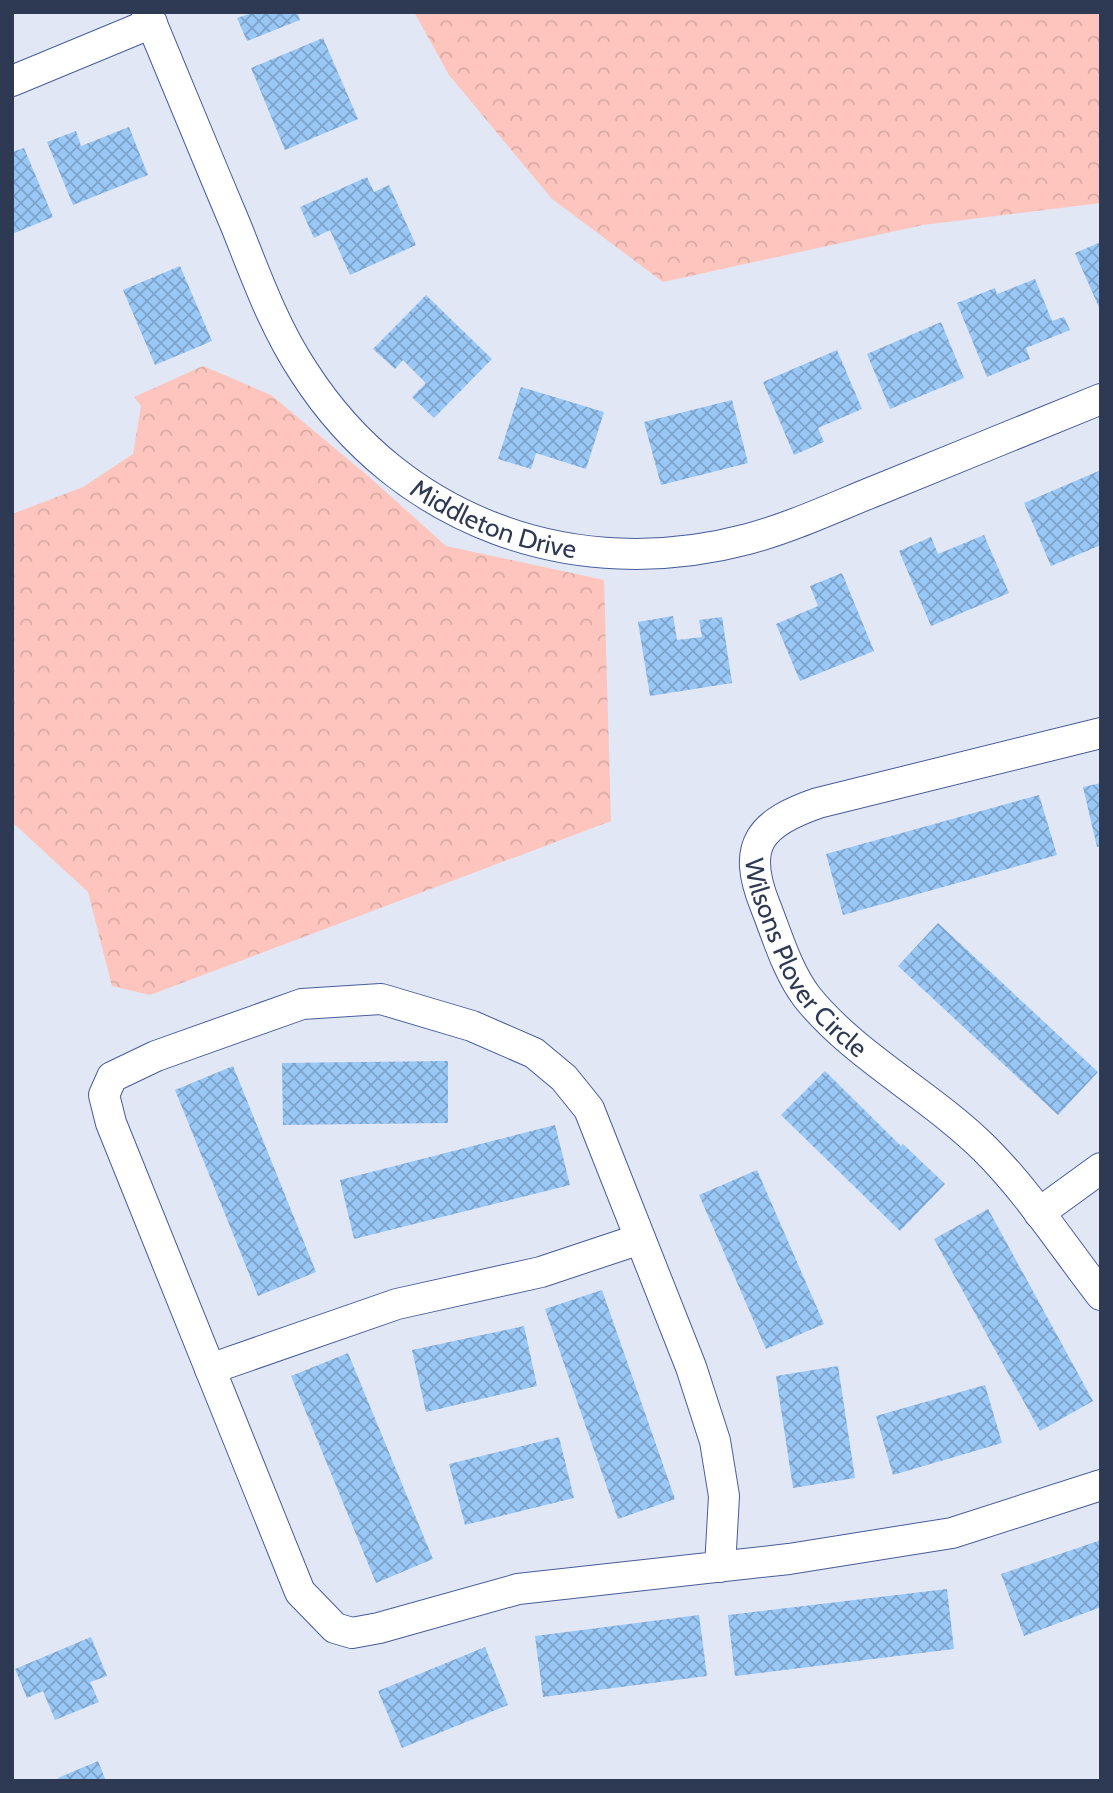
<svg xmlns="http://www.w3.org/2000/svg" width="1113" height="1793" viewBox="0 0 1113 1793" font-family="Cabin,sans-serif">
  <defs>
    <pattern id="forest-crowns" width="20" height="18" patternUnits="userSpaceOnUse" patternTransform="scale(1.75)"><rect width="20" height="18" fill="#fdc5bd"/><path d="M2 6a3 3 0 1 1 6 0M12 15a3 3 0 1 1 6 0" fill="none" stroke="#d9aaa4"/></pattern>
    <pattern id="building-cross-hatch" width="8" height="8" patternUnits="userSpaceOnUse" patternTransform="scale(1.75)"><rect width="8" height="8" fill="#99c8f6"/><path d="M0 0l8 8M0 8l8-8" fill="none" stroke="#7da3ca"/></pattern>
  </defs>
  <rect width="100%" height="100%" fill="#e1e7f5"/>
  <!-- forest -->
  <path fill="url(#forest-crowns)" d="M414 12H1101V203L923 225 663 282 552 199 449 75Z
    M203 366 271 395 368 476 446 546 604 580 611 821 150 995 112 986 88 892 12 822V514L83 487 133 454 141 406 134 397Z"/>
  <!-- building -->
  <path fill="url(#building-cross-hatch)" d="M248 12H297L300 20 247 41 237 18 249 14Z
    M323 38 358 119 285 150 251 68Z
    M129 127 148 175 73 205 47 142 76 131 81 146Z
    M24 148 53 217 12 234V152Z
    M367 177 374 192 389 185 416 245 350 275 330 230 314 238 300 207Z
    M1101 242V312L1075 253Z
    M180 266 212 341 155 365 123 290Z
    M1035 279 1052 321 1064 317 1070 330 1026 348 1030 359 987 377 957 303 995 288 997 294Z
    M426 295 492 359 434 418 412 397 426 383 403 360 395 369 373 349Z
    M941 322 964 378 890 409 867 354Z
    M837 350 862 409 818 428 824 442 794 455 763 382Z
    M521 387 604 412 586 469 536 453 531 469 498 459Z
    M732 400 748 463 661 485 644 422Z
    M1101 470V545L1051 566 1024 503Z
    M984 535 1009 593 931 626 899 551 931 537 938 554Z
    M842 573 874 651 800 681 776 624 818 606 810 586Z
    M673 616 677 640 702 637 699 620 722 617 732 683 650 696 638 622Z
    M1101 783V846L1097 847 1083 787Z
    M1039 795 1057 855 843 915 826 854Z
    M938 923 1098 1072 1058 1115 898 966Z
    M448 1061V1123L283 1125 282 1063Z
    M233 1066 316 1272 258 1296 175 1090Z
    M825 1071 901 1146 903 1144 945 1184 900 1231 781 1115Z
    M555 1125 570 1185 354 1239 340 1180Z
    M757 1170 824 1324 766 1349 699 1195Z
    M988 1209 1093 1401 1040 1431 934 1239Z
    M602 1290 675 1499 618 1519 545 1309Z
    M524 1326 537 1386 426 1412 412 1350Z
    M348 1353 433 1559 376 1583 291 1376Z
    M838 1366 855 1478 793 1488 776 1376Z
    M985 1385 1002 1443 893 1475 876 1416Z
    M559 1437 574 1498 465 1525 449 1464Z
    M1101 1540V1607L1024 1636 1001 1574Z
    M947 1589 954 1649 735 1676 728 1615Z
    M699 1615 707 1676 543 1697 535 1636Z
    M91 1637 107 1676 90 1682 99 1702 55 1720 43 1691 27 1698 15 1669Z
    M485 1647 508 1705 402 1748 378 1691Z
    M98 1761 106 1781H59L58 1778Z"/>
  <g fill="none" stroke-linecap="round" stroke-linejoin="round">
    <defs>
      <g id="minor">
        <path id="s1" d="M147 12C177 84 206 155 236 226 256 276 274 327 304 372 401 523 575 585 748 539 793 527 837 506 880 489 954 459 1027 429 1101 399"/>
        <path d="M12 81 152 23"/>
        <path id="s2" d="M1101 733 818 803C760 823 741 845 765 905 777 935 787 971 807 997 853 1055 932 1096 985 1149 1029 1193 1063 1246 1101 1295"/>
        <path d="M1039 1213 1101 1168"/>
        <path d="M210 1369 397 1304 541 1272 640 1239"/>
        <path d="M720 1567 724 1496 715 1441 691 1367 589 1109 564 1078 534 1053 472 1026 381 999 302 1004 156 1056 112 1077 104 1095 111 1123 300 1592 335 1628 352 1633 379 1628 518 1589 789 1559 952 1533 1101 1485"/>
      </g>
    </defs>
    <!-- minor casing -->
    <use href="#minor" stroke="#475d9a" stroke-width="32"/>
    <!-- minor -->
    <use href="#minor" stroke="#fff" stroke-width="30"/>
  </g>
  <g text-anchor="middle" stroke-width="5" stroke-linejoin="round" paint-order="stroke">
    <!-- street labels -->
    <g font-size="26" fill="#2e3954" stroke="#fff">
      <text dy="9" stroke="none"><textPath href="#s1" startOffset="640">Middleton Drive</textPath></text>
      <text dy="9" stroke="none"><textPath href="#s2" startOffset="495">Wilsons Plover Circle</textPath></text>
    </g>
  </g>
  <!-- border -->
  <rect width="1113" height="1793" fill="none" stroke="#2e3954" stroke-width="28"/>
</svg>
